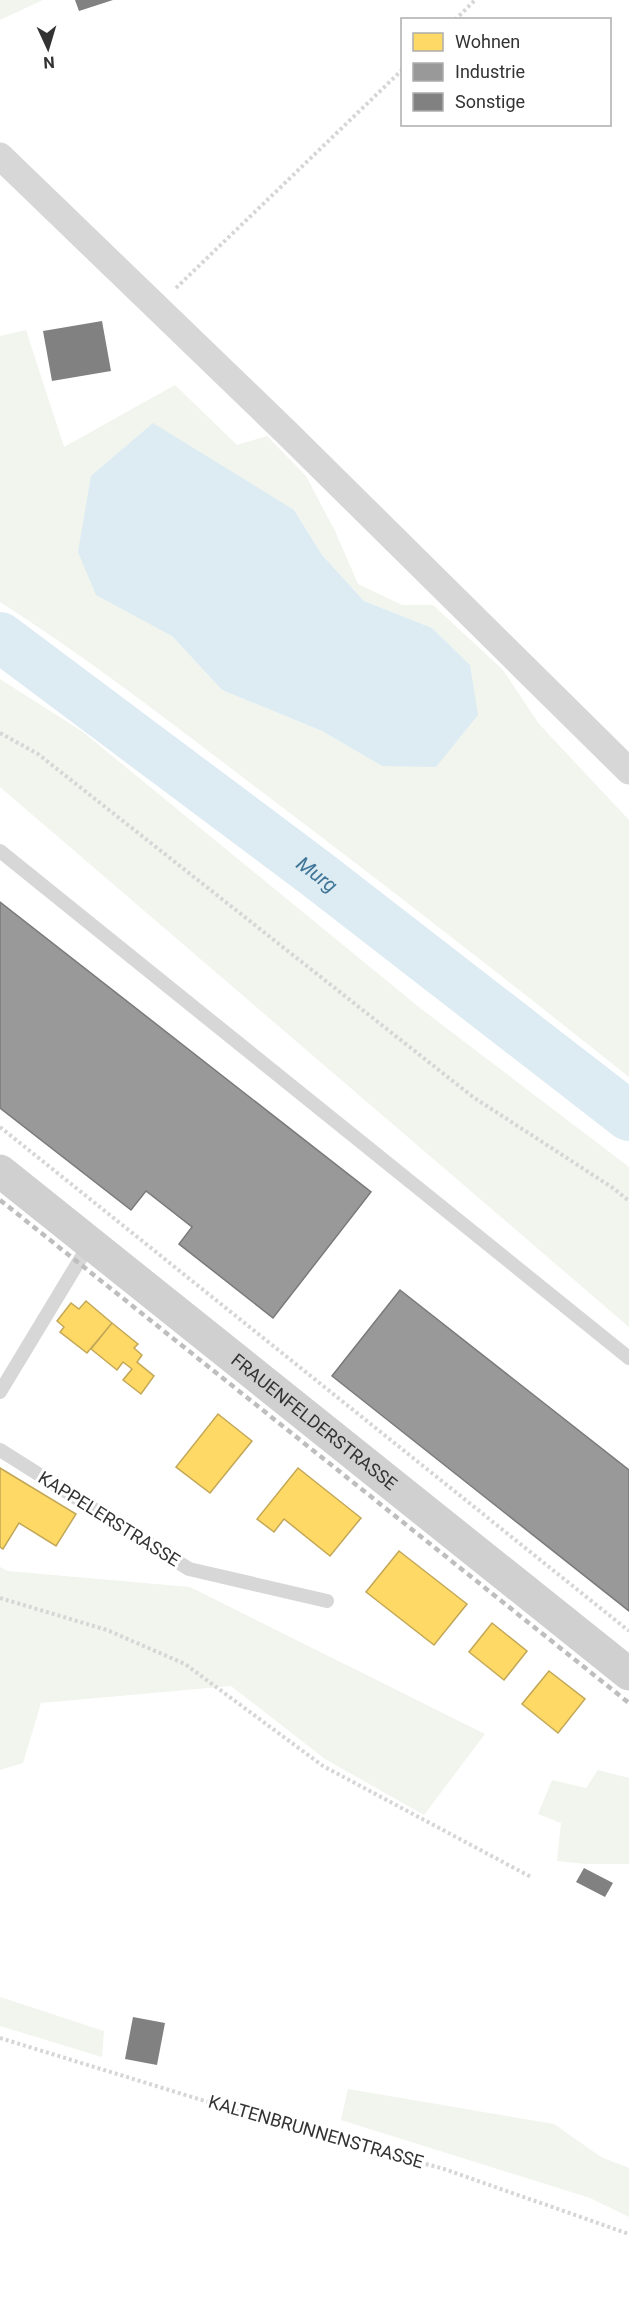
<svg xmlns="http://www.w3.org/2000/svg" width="629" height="2313" viewBox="0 0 629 2313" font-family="Roboto,sans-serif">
  <rect width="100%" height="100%" fill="#fff"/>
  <!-- green -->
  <path fill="#f1f5ed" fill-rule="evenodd" d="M0 0H43L0 20Z
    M26 330 64 447 175 385 237 445 267 436 306 476 335 531 358 584 402 605H433L503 670 539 724 629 820V1077C505 978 380 881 253 785 170 722 88 658 0 602V336ZM294 510 322 555 364 601 432 628 470 665 382 766 322 731 222 690 172 636Z
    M0 679 83 732 420 1008 629 1167V1327L0 787Z
    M0 1567 8 1571 190 1587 485 1734 424 1815 325 1759 231 1686 41 1703 23 1763 0 1770Z
    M598 1770 629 1778V1864H585L557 1861 561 1823 538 1814 552 1780 586 1788Z
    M0 1997 104 2031 102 2057 0 2026Z
    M348 2089 554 2124 601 2157 629 2168V2217L590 2198 341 2120Z"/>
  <!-- water -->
  <path fill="#ddebf3" d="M153 423 294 510 322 555 364 601 432 628 470 665 478 715 436 767 382 766 322 731 222 690 172 636 96 595 78 552 91 476Z"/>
  <!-- homes -->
  <path fill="#ffd966" stroke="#c2a757" stroke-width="1.5" d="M86 1301 112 1323 87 1353 60 1332 64 1327 57 1321 71 1303 79 1309Z
    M112 1323 138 1344 134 1348 142 1355 137 1362 154 1376 141 1394 123 1380 132 1369 123 1362 117 1370 91 1349Z
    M218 1414 252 1441 210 1493 176 1467Z
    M0 1468 76 1514 56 1546 19 1523 3 1549 0 1547Z
    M298 1468 361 1518 330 1556 284 1519 274 1532 257 1519Z
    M399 1551 467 1604 434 1645 366 1592Z
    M492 1623 527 1651 504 1680 469 1652Z
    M549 1671 585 1699 558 1733 522 1704Z"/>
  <!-- industry -->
  <path fill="#999" stroke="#7a7a7a" stroke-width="1.5" d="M0 902 371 1192 273 1318 179 1244 192 1227 146 1191 131 1210 0 1108Z
    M400 1290 629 1470V1611L332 1376Z"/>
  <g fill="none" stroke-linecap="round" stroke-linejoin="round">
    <!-- river -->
    <path stroke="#ddebf3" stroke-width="50" id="s1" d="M0 637 318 875 629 1116"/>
  </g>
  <!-- building -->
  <path fill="#818181" d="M75 0H113L79 11Z
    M102 321 111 371 52 381 43 331Z
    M584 1868 613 1883 605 1897 576 1882Z
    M133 2017 165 2023 157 2065 125 2059Z"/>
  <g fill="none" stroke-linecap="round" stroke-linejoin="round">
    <!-- path -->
    <path stroke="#d6d6d6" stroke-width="4" stroke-dasharray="3 3" stroke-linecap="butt" d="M455 20 475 0
      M176 288 402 70
      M0 733 38 754 473 1097 613 1188 629 1201
      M0 1127 629 1631
      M0 1598 107 1630 185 1664 323 1766 531 1877
      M0 2038 270 2121 444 2169 629 2234"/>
    <!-- service -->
    <path stroke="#d7d7d7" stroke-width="14" d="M0 851 629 1358
      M0 1392 90 1243
      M0 1450 189 1569 327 1601"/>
    <!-- minor -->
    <path stroke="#d7d7d7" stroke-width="27" d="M0 156 286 432 629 771"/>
    <!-- secondary -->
    <path stroke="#d0d0d0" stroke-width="33" id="s2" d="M0 1171 629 1674"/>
    <!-- rail -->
    <path stroke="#bebebe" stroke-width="4.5" stroke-dasharray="6 4.5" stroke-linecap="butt" d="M0 1200 629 1703"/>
  </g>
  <g text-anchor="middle" stroke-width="6" stroke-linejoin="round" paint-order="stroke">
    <!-- street labels -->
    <g font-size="18" fill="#333" stroke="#fff">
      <text dy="6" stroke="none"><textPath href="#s2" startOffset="402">FRAUENFELDERSTRASSE</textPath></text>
      <text transform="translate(109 1519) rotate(32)" y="6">KAPPELERSTRASSE</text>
      <text transform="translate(316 2132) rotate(16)" y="6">KALTENBRUNNENSTRASSE</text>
    </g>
    <!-- water labels -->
    <g font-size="20" font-style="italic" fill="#3f7597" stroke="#fff">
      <text dy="7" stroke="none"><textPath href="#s1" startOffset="396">Murg</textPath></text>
    </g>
  </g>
  <!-- legend -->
  <rect x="401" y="18" width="210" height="108" fill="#ffffff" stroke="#adadad" stroke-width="1.5"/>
  <rect x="413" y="33" width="30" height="18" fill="#ffd966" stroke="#adadad" stroke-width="1.5"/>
  <text x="455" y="48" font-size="18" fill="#333333">Wohnen</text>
  <rect x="413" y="63" width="30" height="18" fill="#999999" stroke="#adadad" stroke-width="1.5"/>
  <text x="455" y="78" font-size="18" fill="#333333">Industrie</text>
  <rect x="413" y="93" width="30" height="18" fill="#818181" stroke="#adadad" stroke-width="1.5"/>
  <text x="455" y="108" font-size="18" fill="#333333">Sonstige</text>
  <!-- north arrow -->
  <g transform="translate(48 48) rotate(176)" stroke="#ffffff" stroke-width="4.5" paint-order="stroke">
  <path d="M0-4.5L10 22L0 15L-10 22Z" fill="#333333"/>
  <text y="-9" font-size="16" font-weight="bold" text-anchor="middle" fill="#333333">N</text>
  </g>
</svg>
